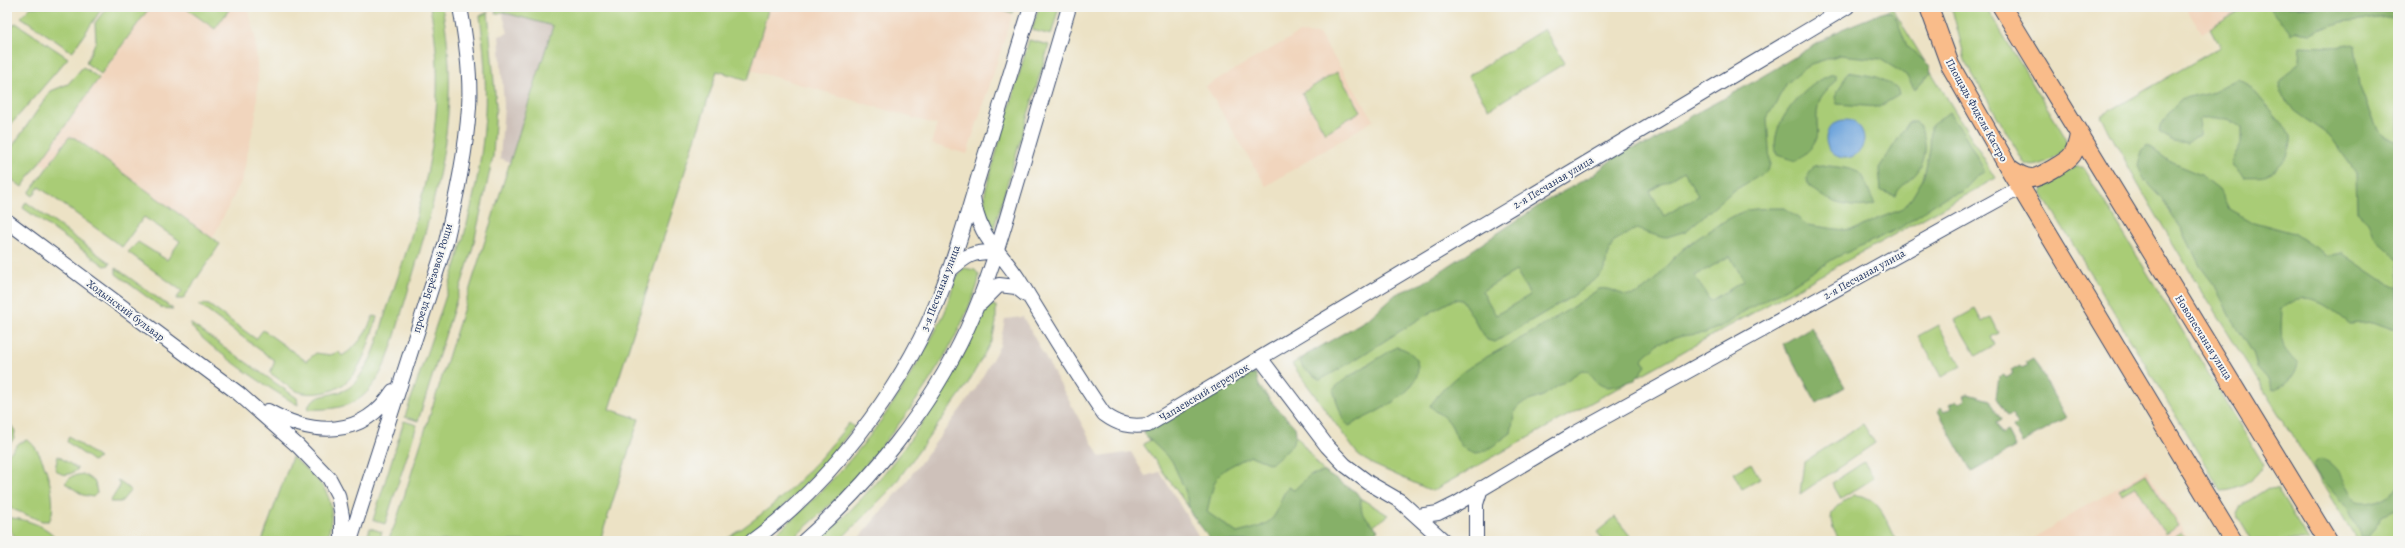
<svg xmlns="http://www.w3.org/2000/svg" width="2405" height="548" viewBox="0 0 2405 548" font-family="Alegreya,serif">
  <rect width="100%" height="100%" fill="#f6f6f2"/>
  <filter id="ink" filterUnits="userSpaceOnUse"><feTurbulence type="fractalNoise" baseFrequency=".025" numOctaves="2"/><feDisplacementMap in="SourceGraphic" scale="8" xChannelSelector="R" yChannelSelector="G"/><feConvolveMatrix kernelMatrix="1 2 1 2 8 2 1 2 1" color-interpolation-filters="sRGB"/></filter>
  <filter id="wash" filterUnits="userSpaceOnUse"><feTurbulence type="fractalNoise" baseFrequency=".012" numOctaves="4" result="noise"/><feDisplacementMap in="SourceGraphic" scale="16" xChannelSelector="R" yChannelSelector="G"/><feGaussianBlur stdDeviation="0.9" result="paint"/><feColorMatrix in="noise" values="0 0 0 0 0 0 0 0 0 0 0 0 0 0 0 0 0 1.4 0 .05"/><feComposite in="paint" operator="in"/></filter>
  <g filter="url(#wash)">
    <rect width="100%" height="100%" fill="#ece2c5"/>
    <!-- built -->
    <path fill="#f1d5bd" d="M150 7H248L255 37 258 77 256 114 242 180 212 239 136 184 70 182 40 162Z
      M769 7H990L1013 13 967 154 931 144 937 125 751 70Z
      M2186 7H2245L2202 33Z
      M1299 33 1319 34 1374 120 1266 186 1206 86Z
      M2147 470 2190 541H2028Z"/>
    <!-- industrial -->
    <path fill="#cec1ba" d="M502 12 553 26 511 163 500 158 504 105 499 36 508 33Z
      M1023 317 1100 457 1131 452 1145 476 1160 472 1198 535 1195 541H856L899 491 975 390 1000 345 1005 319Z"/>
    <!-- green -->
    <path fill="#a9cc76" stroke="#627e6a" d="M31 7H103L72 52 21 17Z
      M107 7H150L101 74 86 63 96 41 95 23Z
      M184 7H231L215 29Z
      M430 7H442C463 113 435 201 405 301 396 330 389 367 369 390 354 408 330 410 308 409 310 392 337 397 350 387 358 381 363 371 368 363 378 348 382 321 389 303 423 206 451 110 430 7Z
      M495 7H769L748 80 717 71 609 409 639 419 600 541H388L396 522 553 26 502 12 496 14Z
      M990 7H1015L1013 13Z
      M1039 7H1059L1051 35 1032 30Z
      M1955 7H1986L2064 135 2067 144C2062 156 2036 171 2025 164L1966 63 1952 9Z
      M2245 7H2398V541H2357C2272 399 2178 262 2101 116L2220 47 2210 28Z
      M1892 8 1996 178 1432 491 1374 465 1359 456 1292 364Z
      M488 12 496 105 493 157 472 251 418 421 405 417C433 331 468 245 481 155 488 109 486 62 480 16Z
      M16 23 68 58 7 129V31Z
      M1544 29 1565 63 1489 109 1468 76Z
      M1029 40 1049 45 993 231 985 211V192Z
      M83 67 99 78 22 187 7 176V154L51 91 68 84Z
      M1337 72 1361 111 1325 133 1302 93Z
      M69 137 75 138 220 244 183 299H176L182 291 128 252 138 242 167 260 180 241 144 217 122 247 39 187 33 196 29 193Z
      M2075 167H2083L2264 465C2257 480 2237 491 2221 491L2042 193 2046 184Z
      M26 202 110 263 109 265 105 266 23 208Z
      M116 268 173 309 162 308 116 274Z
      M964 268 975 270 979 275C979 285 974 294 970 304 944 370 891 438 843 491 827 509 808 525 790 541H767C822 495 872 441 908 379 921 357 934 335 945 312 951 298 952 278 964 268Z
      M203 304 209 305 256 339 263 330 306 361 316 353 330 355 339 352 342 356C358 346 366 334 373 316L377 317C367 348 359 389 320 393 311 394 301 394 293 389 285 385 278 378 270 373L275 361 199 305Z
      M988 304 996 306V323L992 340 967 385 891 489 839 541H817C891 479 949 391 988 304Z
      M1975 309 1982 322 1991 317 1999 333 1991 337 1995 345 1976 356 1955 320Z
      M190 323 297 398 298 405C280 396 193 338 190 323Z
      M1938 325 1961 366 1942 377 1918 336Z
      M1258 384 1329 479 1388 515 1354 541H1213L1143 444Z
      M404 421 417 425 385 524 373 520Z
      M9 422 15 431 14 438 7 448V424Z
      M849 423 854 427 817 472 784 506 740 541H723C778 506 809 474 849 423Z
      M1863 424 1875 443 1800 494 1804 462Z
      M69 436 99 458 93 461 67 442Z
      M27 440C44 448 60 506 49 521H42L7 507V456L19 443Z
      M58 456 78 469C69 476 62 477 55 469Z
      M292 457C325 485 339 496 327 541H262Z
      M1864 462 1874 478 1841 499 1832 483Z
      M1751 463 1760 479 1742 489 1733 473Z
      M83 474 95 482 97 493 93 497 83 495 65 483 72 476Z
      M2146 474 2178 526 2165 534 2136 486 2122 494 2119 490Z
      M117 480 131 490 121 502H110L120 486Z
      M2268 488 2277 489 2309 541H2252L2236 514 2240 506Z
      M1854 495C1880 495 1886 521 1897 541H1840C1824 515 1830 509 1854 495Z
      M1615 517 1630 536 1624 541H1604L1597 532Z
      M7 518C21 517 52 527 57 541H18L7 526Z
      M370 528 382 532 379 541H366Z
      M2182 533 2187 541H2169Z"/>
    <!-- forest -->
    <path fill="#86b067" stroke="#507062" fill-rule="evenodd" d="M2274 7H2398V16L2341 22 2310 33 2295 31 2291 34C2286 23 2276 19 2270 9Z
      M1884 12H1891L1896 18 1907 46 1930 66 1931 73 1915 90 1906 75 1880 59 1840 55 1811 64 1787 83 1767 118 1770 164 1768 171 1733 191 1686 231 1664 238 1636 229 1614 241 1607 255 1605 270 1599 276 1573 296 1495 342 1487 340 1462 300 1455 299C1408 323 1367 355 1320 380L1303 368 1300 361 1306 355 1368 319 1396 294 1423 283 1546 201 1593 175 1623 150 1650 144 1696 113 1736 92 1842 29ZM1684 171 1698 196 1664 216 1650 191ZM1516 271 1530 295 1496 315 1482 291Z
      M2348 44 2355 46 2360 85 2378 130 2384 136 2398 142V259L2373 236 2368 221 2357 211 2356 173 2331 137 2294 111 2280 92 2279 84 2299 61 2300 46 2331 47Z
      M1848 72 1878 77 1897 88 1899 95 1879 107 1837 104 1835 97Z
      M1833 74 1836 75V79C1832 86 1821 94 1819 102 1811 133 1831 135 1796 161L1777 155C1766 125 1806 83 1833 74Z
      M2237 79 2250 86 2291 135C2293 150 2281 169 2266 175 2261 178 2250 176 2244 177L2233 167 2231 162 2242 142V127C2231 120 2212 115 2200 119L2199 135 2187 143 2173 141 2159 132 2160 124 2180 100 2210 93Z
      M1949 112 1966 137 1985 172 1978 175 1963 191 1942 199 1900 228 1835 258 1784 290 1748 309 1727 324 1705 333 1682 336 1659 343 1642 359 1646 366 1635 380C1612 386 1603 395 1589 372L1582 370 1543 396 1521 404 1515 410 1511 433C1494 444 1476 465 1460 444 1455 437 1454 428 1449 422 1444 415 1435 413 1430 406 1454 371 1480 361 1516 341 1545 326 1572 307 1599 289 1612 286 1625 300 1637 294 1654 286 1664 266 1678 254 1690 242 1732 214 1748 210 1759 208 1773 208 1785 208L1807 225 1844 230 1859 228 1872 221 1900 210 1911 199 1923 179 1930 150 1931 126ZM1730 256 1744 281 1710 301 1695 276Z
      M1909 122H1916C1928 135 1928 156 1918 171 1913 179 1897 187 1896 196L1881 191 1879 168Z
      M2147 145 2172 163 2201 175 2219 189 2229 209 2250 221 2294 233 2328 256 2342 253 2380 279 2398 287V331L2373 322 2350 324C2329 307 2308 287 2282 309 2281 335 2278 346 2298 364 2295 376 2285 387 2273 390L2267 378 2257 367 2253 353 2231 318 2215 286 2200 266 2183 231 2161 198 2144 180 2138 166 2142 151Z
      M1822 165C1832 167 1854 167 1862 175 1866 180 1869 196 1875 204 1855 212 1814 200 1806 179L1814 166Z
      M1811 327 1845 387 1817 403 1783 344Z
      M1396 347C1404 348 1414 353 1417 362 1426 393 1370 414 1349 426L1343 420 1333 390C1342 378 1381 358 1396 347Z
      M2033 358 2066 418 2022 443 2013 427 2018 424 2012 414 2007 416 1996 397 1999 377 2004 375 2006 378 2013 374 2011 371 2020 366 2022 368 2028 365 2026 362Z
      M1256 374 1260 390 1295 427C1300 444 1282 453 1271 464L1251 456C1214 473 1216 473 1207 512L1237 533C1251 529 1269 527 1276 513 1280 503 1281 497 1288 487L1294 490 1310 475 1324 472 1356 492 1360 498 1362 513 1378 530 1366 541H1212L1190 512 1185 490 1172 461 1144 434 1145 427 1242 375Z
      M1968 394 1990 400 2001 420 1996 423 2002 434 2007 431 2015 447 1972 472 1938 411 1941 408 1944 412 1951 408 1949 404 1956 400 1959 403 1965 400 1963 396Z
      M2319 459C2337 460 2347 488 2357 502 2372 506 2387 497 2398 488V509L2382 516 2369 535 2361 537 2349 510 2316 473 2313 465Z"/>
    <!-- water -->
    <path fill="#6fa5dc" stroke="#456a9d" d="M1826 139a19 19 0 1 1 38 0a19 19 0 1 1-38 0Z"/>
  </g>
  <g filter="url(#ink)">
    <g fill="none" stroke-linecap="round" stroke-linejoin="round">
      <defs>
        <path id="minor" d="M973 196C978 238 998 247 1019 280 1047 325 1074 371 1104 414 1119 425 1129 427 1148 425L1847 7
          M7 221 238 393 298 446 329 478 338 495 342 516V541
          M948 272C967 255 972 251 997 252
          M981 303 999 285 1016 287 1026 295
          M1261 359 1327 446 1345 465 1369 483 1400 501 1444 541
          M268 411C313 436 362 439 393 391
          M1418 516 1438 513 1456 504 1574 434 2021 187
          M350 541 446 242C456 197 466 153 469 107 471 74 466 39 460 7
          M752 541C826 488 900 391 935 307 953 265 966 219 979 175 996 119 1014 63 1031 7
          M804 541C870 483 930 409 967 329 989 281 1003 231 1018 180 1035 122 1052 64 1069 7
          M1476 541V504L1481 488"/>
        <path id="major" d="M1929 7 1950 65 2009 168 2233 541
          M2002 7 2328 541
          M2009 168C2016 173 2023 178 2032 178 2039 178 2068 161 2072 155 2076 149 2078 142 2079 134"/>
      </defs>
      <!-- minor casing -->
      <use href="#minor" stroke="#3a4a6d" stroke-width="16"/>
      <!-- major casing -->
      <use href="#major" stroke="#3a4a6d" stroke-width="20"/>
      <!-- minor -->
      <use href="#minor" stroke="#fff" stroke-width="14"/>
      <!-- major -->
      <use href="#major" stroke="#f9bc8a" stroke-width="18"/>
    </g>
  </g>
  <g text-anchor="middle" stroke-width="4" stroke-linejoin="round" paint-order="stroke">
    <!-- street labels -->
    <g font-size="11" fill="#1b2f5e" stroke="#f6f6f2">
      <text transform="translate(1977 110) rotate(61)" y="4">Площадь Фиделя Кастро</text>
      <text transform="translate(1553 182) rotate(-31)" y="4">2-я Песчаная улица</text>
      <text transform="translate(1864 274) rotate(-29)" y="4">2-я Песчаная улица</text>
      <text transform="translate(432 278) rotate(-73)" y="4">проезд Берёзовой Рощи</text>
      <text transform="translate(940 288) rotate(-69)" y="4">3-я Песчаная улица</text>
      <text transform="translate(126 310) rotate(37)" y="4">Ходынский бульвар</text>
      <text transform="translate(2204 337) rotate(58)" y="4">Новопесчаная улица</text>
      <text transform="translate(1204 392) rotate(-31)" y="4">Чапаевский переулок</text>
    </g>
  </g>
  <!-- margin -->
  <rect width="2405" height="548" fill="none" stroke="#f6f6f2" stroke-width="24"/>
</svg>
